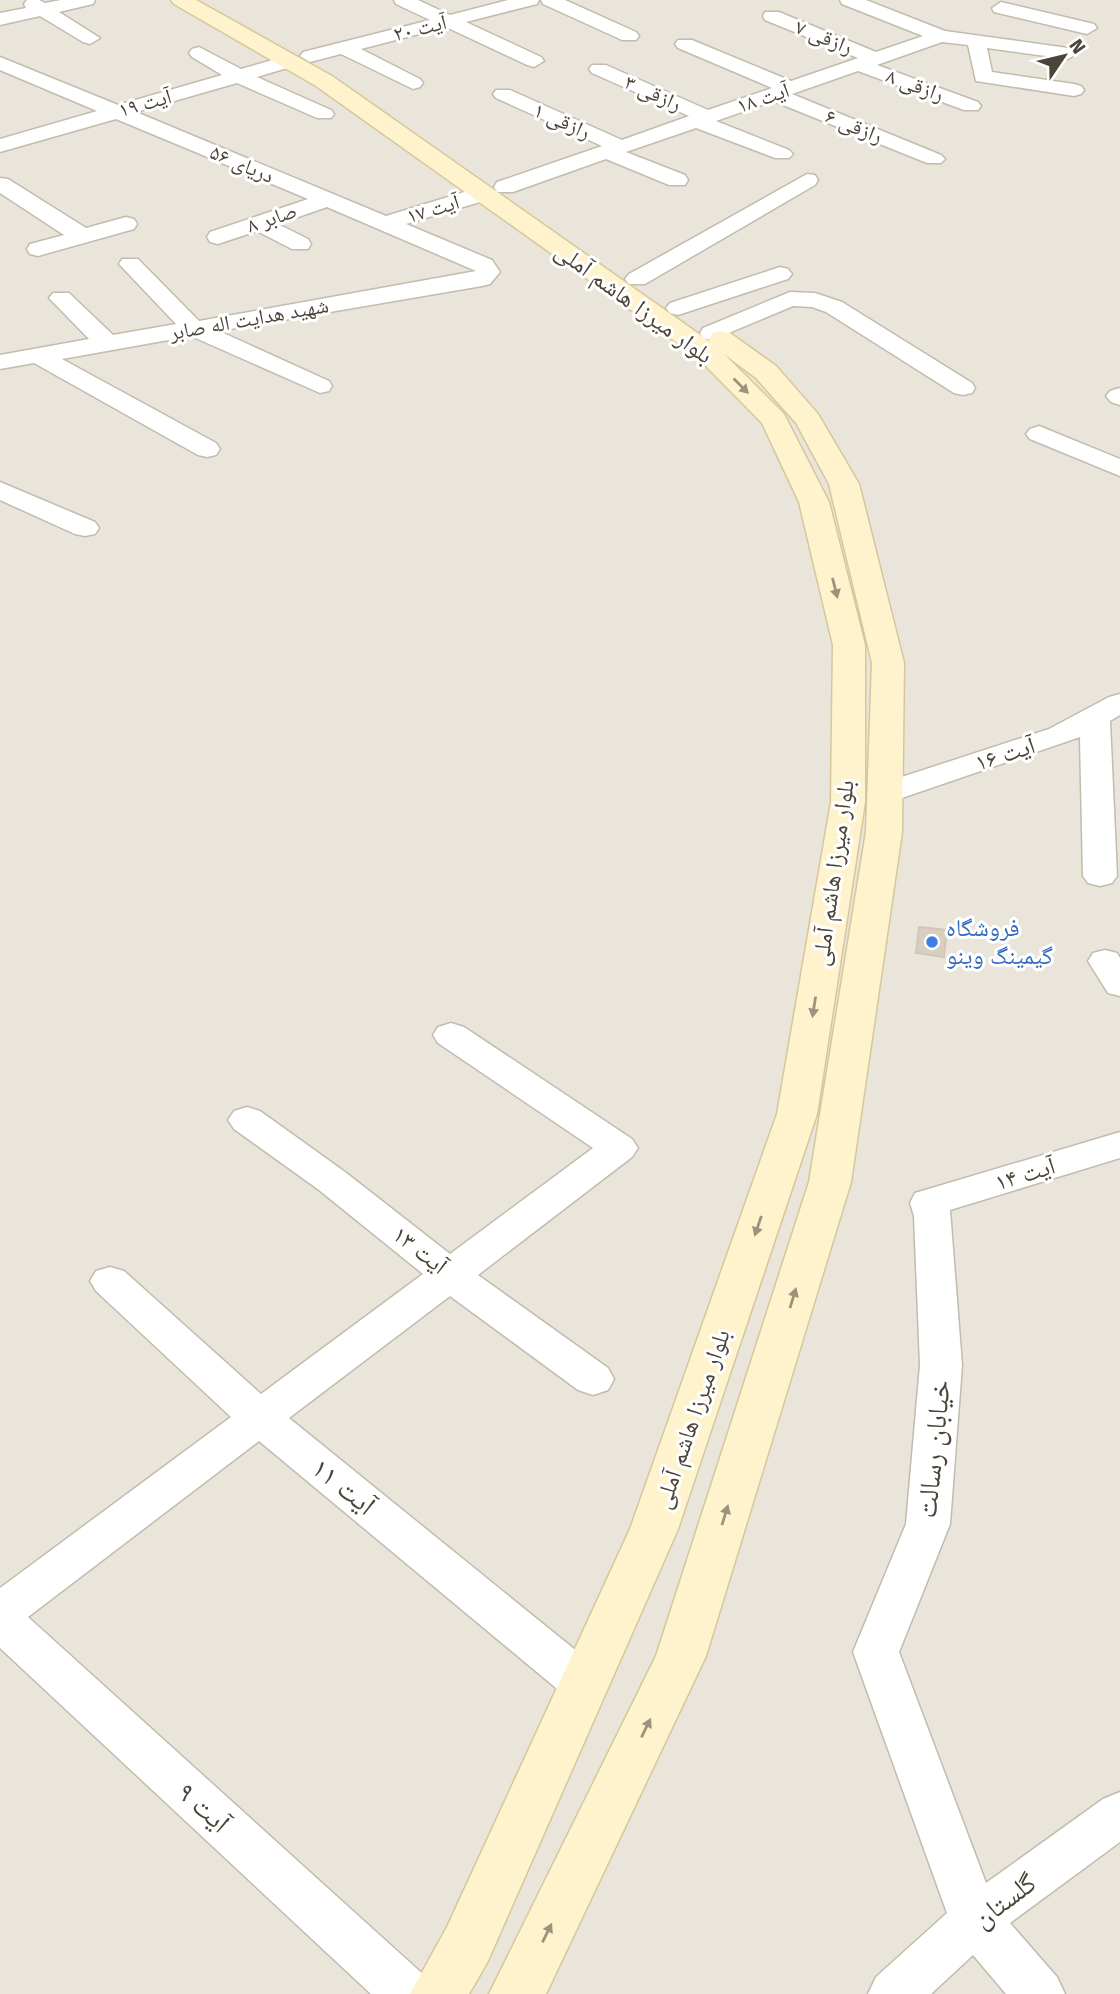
<svg xmlns="http://www.w3.org/2000/svg" width="1120" height="1994" viewBox="0 0 1120 1994" font-family="'Fira Sans','Noto Naskh Arabic',sans-serif">
  <rect width="100%" height="100%" fill="#f6f3ec"/>
  <!-- residential -->
  <path fill="#eae5da" d="M0 0H1120V1994H0Z"/>
  <!-- building -->
  <path fill="#d8cfc1" stroke="#d3c7b4" stroke-width="2" d="M919 927 947 930 944 957 916 953Z"/>
  <g fill="none" stroke-linecap="round" stroke-linejoin="round">
    <defs>
      <path id="minor" d="M27 0H39L45 3 61 0H95L93 4 59 12 100 38 90 44 83 42 40 16 0 25V13L26 8 24 4Z
        M394 0H418L450 15 508 0H539L537 4 466 22 541 57 544 61 534 67 527 65 446 27 361 49 420 79 423 83 420 87 413 89 341 54 310 62 300 56 303 52 430 20 396 4Z
        M541 0H565L636 32 639 36 636 40H622L543 4Z
        M840 0H866L945 31 1075 49 1078 53 1068 59 987 48 992 72 1074 84 1081 86 1084 90 1081 94 1074 96 976 81 968 45 942 42 877 65 978 102 981 106 978 110H964L858 71 792 94 941 155 945 159 941 163H927L773 101 716 121 789 150 793 154 789 158H775L696 128 626 152 685 175 688 180 685 185H669L606 159 513 192H497L494 187 497 182 602 146 496 98 493 94 496 90H510L622 140 689 116 592 73 589 69 592 65H606L708 110 772 88 678 48 675 44 678 40H692L791 81 858 58 765 20 763 16 765 12H779L876 52 923 36 842 4Z
        M1001 2 1094 24 1097 28 1087 34 994 12 992 8Z
        M199 47 241 69 290 55 297 57 300 61 297 65 257 77 331 110 334 114 331 118H317L237 83 136 112 386 216 474 189H490L493 194 490 199 406 224 492 260 500 272 490 284 482 286 219 331 329 381 332 386 329 391 320 393 191 336 62 359 216 443 220 449 216 455 207 457 198 455 34 363 0 369V355L89 339 49 298 53 293H69L113 335 176 324 119 264 122 259H138L199 321 476 271 327 207 278 224 308 239 311 244 308 249H292L257 231 218 244 210 242 207 237 210 232 308 199 116 119 0 152V139L97 111 0 70V57L118 105 222 75 192 57 189 53 192 49Z
        M807 174 815 175 818 180 815 185 645 284H629L625 279 629 274Z
        M0 178 8 179 86 228 126 217 134 219 137 224 134 229 38 256 30 254 27 249 30 244 64 235 0 193Z
        M780 267 788 269 792 274 788 279 678 315 670 313 666 308 670 303Z
        M790 292 815 293 842 302 972 383 975 388 972 393 963 395 954 393 826 312 812 307 793 306 712 340 703 338 700 333 703 328Z
        M1119 388 1120 389V405L1111 402 1106 396 1110 391Z
        M1039 426 1120 459V476L1030 439 1026 434 1030 429Z
        M0 482 95 522 99 528 95 534 85 536 75 534 0 500Z
        M1120 694V715L1110 721 1117 876 1112 883 1100 886 1088 883 1083 876 1080 737 896 800 885 802 874 800 869 793 874 786 1049 729 1109 697Z
        M1105 950 1117 953 1120 958V996L1108 993 1088 961 1093 953Z
        M451 1023 464 1027 632 1139 638 1148 632 1157 478 1275 608 1368 614 1379 608 1390 593 1395 578 1390 450 1296 289 1418 600 1670 607 1684 600 1698 584 1704 568 1698 259 1441 28 1617 426 1977 434 1994H371L0 1648V1588L231 1417 96 1291 90 1281 96 1271 110 1267 124 1271 261 1394 423 1274 319 1190 234 1129 228 1120 234 1111 247 1107 260 1111 345 1172 450 1254 593 1148 438 1043 433 1035 438 1027Z
        M1120 1132V1158L950 1210 962 1365 950 1524 899 1652 986 1883 1103 1799 1120 1792V1842L1010 1923 1057 1977 1065 1994H1006L973 1955 931 1994H868L876 1977 947 1913 853 1652 906 1524 920 1365 914 1216 910 1203 915 1193Z"/>
      <path id="secondary" d="M171 0H196L332 76 709 341 712 333 721 331 730 333 776 366 818 414 859 484 904 663 902 832 851 1182 706 1656 546 1994H489L656 1656 809 1182 866 832 872 663 829 484 796 423 756 378 724 354 784 414 829 502 865 645V802L817 1114 678 1529 487 1963 469 1994H410L447 1927 630 1529 777 1114 831 802 833 645 799 502 762 423 697 357 316 86 174 4Z"/>
    </defs>
    <!-- minor casing -->
    <use href="#minor" stroke="#c2bbae" stroke-width="3"/>
    <!-- secondary casing -->
    <use href="#secondary" stroke="#d6c79b" stroke-width="3"/>
    <!-- minor -->
    <use href="#minor" fill="#fff" fill-rule="evenodd"/>
    <!-- secondary -->
    <use href="#secondary" fill="#fff3cd" fill-rule="evenodd"/>
  </g>
  <!-- one-way arrows -->
  <defs><path id="oneway-solid" d="M-6-.8H1V-3.2L6.5 0L1 3.2V.8H-6Z" transform="scale(1.75)"/></defs>
  <g fill="#9c937c">
    <use href="#oneway-solid" transform="translate(741 386) rotate(45)"/>
    <use href="#oneway-solid" transform="translate(835 588) rotate(76)"/>
    <use href="#oneway-solid" transform="translate(814 1007) rotate(99)"/>
    <use href="#oneway-solid" transform="translate(758 1226) rotate(109)"/>
    <use href="#oneway-solid" transform="translate(793 1298) rotate(-73)"/>
    <use href="#oneway-solid" transform="translate(725 1515) rotate(-73)"/>
    <use href="#oneway-solid" transform="translate(646 1728) rotate(-64)"/>
    <use href="#oneway-solid" transform="translate(547 1933) rotate(-64)"/>
  </g>
  <!-- markers -->
  <circle fill="#3f7fe0" stroke="#fff" stroke-width="2.5" cx="932" cy="942" r="7"/>
  <g text-anchor="middle" stroke-width="6" stroke-linejoin="round" paint-order="stroke">
    <!-- far-street labels -->
    <g font-size="21" fill="#4b4439" stroke="#fff">
      <text transform="translate(420 28) rotate(-14)" y="7">آیت ۲۰</text>
      <text transform="translate(824 37) rotate(22)" y="7">رازقی ۷</text>
      <text transform="translate(915 85) rotate(20)" y="7">رازقی ۸</text>
      <text transform="translate(653 93) rotate(24)" y="7">رازقی ۳</text>
      <text transform="translate(763 98) rotate(-19)" y="7">آیت ۱۸</text>
      <text transform="translate(145 103) rotate(-16)" y="7">آیت ۱۹</text>
      <text transform="translate(562 121) rotate(24)" y="7">رازقی ۱</text>
      <text transform="translate(854 126) rotate(22)" y="7">رازقی ۶</text>
      <text transform="translate(242 164) rotate(23)" y="7">دریای ۵۶</text>
      <text transform="translate(433 209) rotate(-17)" y="7">آیت ۱۷</text>
      <text transform="translate(272 218) rotate(-19)" y="7">صابر ۸</text>
      <text transform="translate(249 319) rotate(-10)" y="7">شهید هدایت اله صابر</text>
    </g>
    <!-- street labels -->
    <g font-size="24" fill="#4b4439" stroke="#fff">
      <text transform="translate(634 303) rotate(36)" y="8">بلوار میرزا هاشم آملی</text>
      <text transform="translate(1005 754) rotate(-18)" y="8">آیت ۱۶</text>
      <text transform="translate(833 873) rotate(-82)" y="8">بلوار میرزا هاشم آملی</text>
      <text transform="translate(1025 1174) rotate(-17)" y="8">آيت ۱۴</text>
      <text transform="translate(420 1250) rotate(38)" y="8">آیت ۱۳</text>
      <text transform="translate(692 1419) rotate(-71)" y="8">بلوار میرزا هاشم آملی</text>
    </g>
    <!-- shop labels -->
    <g font-size="24" fill="#366cbe" stroke="#fff" text-anchor="start">
      <text x="946" y="936">فروشگاه<tspan x="946" dy="28">گیمینگ وینو</tspan></text>
    </g>
    <!-- near-street labels -->
    <g font-size="28" fill="#4b4439" stroke="#fff">
      <text transform="translate(933 1449) rotate(-84)" y="10">خیابان رسالت</text>
      <text transform="translate(344 1486) rotate(39)" y="10">آیت ۱۱</text>
      <text transform="translate(204 1807) rotate(42)" y="10">آیت ۹</text>
      <text transform="translate(1004 1900) rotate(-37)" y="10">گلستان</text>
    </g>
  </g>
  <!-- north arrow -->
  <g transform="translate(1064 56) rotate(55)" stroke="#ffffff" stroke-width="5" paint-order="stroke">
  <path d="M0-5L12 26L0 18L-12 26Z" fill="#4b4439"/>
  <text y="-10" font-size="19" font-weight="bold" text-anchor="middle" fill="#4b4439">N</text>
  </g>
</svg>
